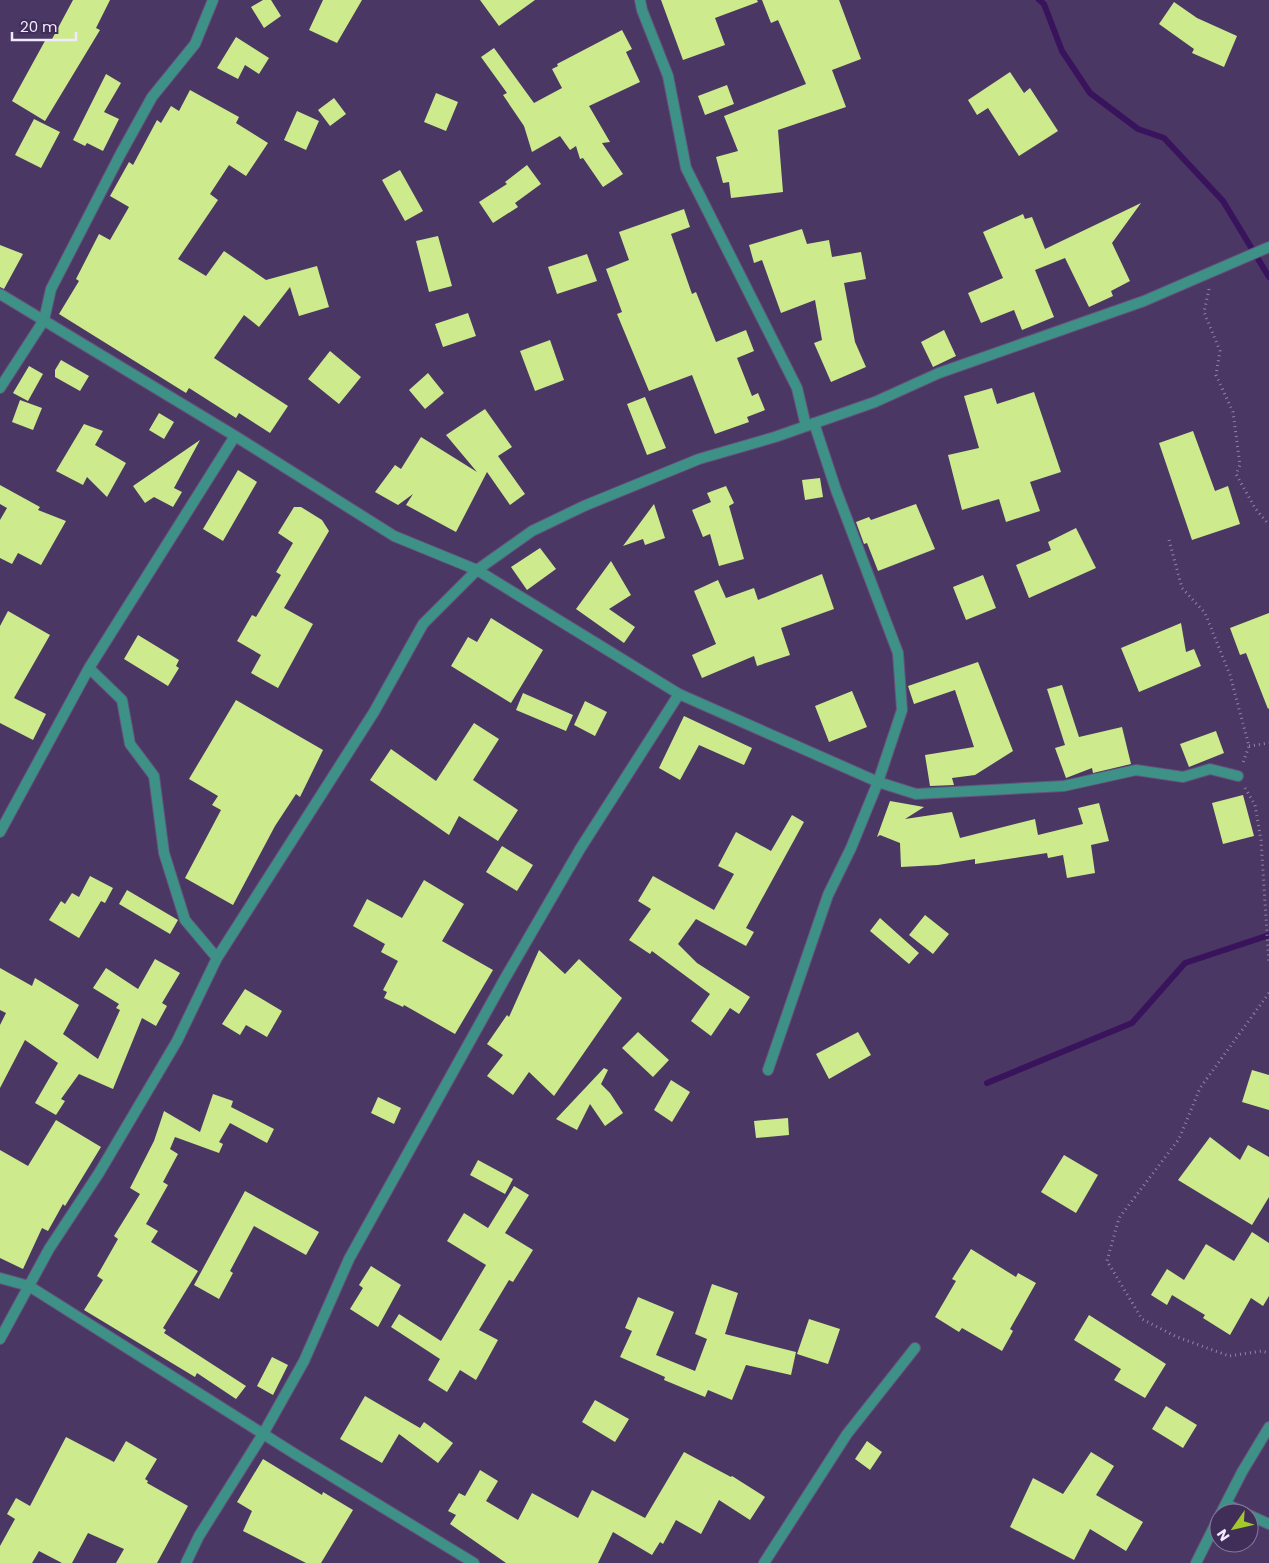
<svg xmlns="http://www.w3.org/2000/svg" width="1269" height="1563" viewBox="0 0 1269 1563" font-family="Poppins,sans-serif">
  <rect width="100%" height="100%" fill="#4b3763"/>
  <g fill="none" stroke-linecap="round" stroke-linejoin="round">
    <!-- stream -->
    <path stroke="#39135c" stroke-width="6" d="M1039 0 1044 4 1062 51 1090 93 1138 129 1164 138 1223 201 1269 277
      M987 1083 1132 1023 1185 963 1269 935"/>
  </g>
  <!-- building -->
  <path fill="#cdeb8d" d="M73 0H110L96 28 100 30 45 121 12 101 46 39 51 41Z
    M263 0H271L281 16 264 28 251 7Z
    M323 0H362L337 43 309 30Z
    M480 0H535L499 26Z
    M661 0H757L758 2 715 18 725 45 683 60Z
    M762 0H839L861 59 832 70 846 107 778 130 783 192 731 198 729 182 723 183 716 157 738 151 724 116 806 84 778 20 771 23Z
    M1174 2 1197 18 1237 36 1224 67 1192 53 1194 49 1159 24Z
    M622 30 632 49 626 52 640 82 589 106 610 142 602 143 623 174 603 187 583 158 580 159 576 146 570 150 560 136 532 152 524 126 503 95 507 93 481 57 494 48 534 103 562 88 552 69 558 66 557 64Z
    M236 37 269 58 259 74 245 65 238 79 217 68Z
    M1010 72 1024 93 1030 88 1058 131 1019 156 988 108 977 115 968 100Z
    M106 74 121 83 104 112 119 119 103 151 87 143 85 146 73 140Z
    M727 85 734 104 705 115 698 96Z
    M190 90 239 117 236 123 268 143 246 176 229 165 210 194 218 200 178 259 206 276 224 251 266 280 317 266 329 307 299 316 290 287 259 327 244 315 214 358 288 406 270 433 239 413 236 418 189 388 186 393 59 314 79 281 76 279 99 234 110 240 129 207 110 196 129 162 133 165 157 120 161 123 171 106 179 111Z
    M436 93 458 102 446 131 424 122Z
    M334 98 346 114 330 126 318 110Z
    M297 111 319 121 306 150 284 140Z
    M34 119 60 132 41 168 15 155Z
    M527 165 541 184 515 203 518 207 493 223 479 202 507 184 505 182Z
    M400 170 423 211 405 221 382 180Z
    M1141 203 1112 243 1130 281 1111 291 1113 296 1089 307 1065 258 1035 270 1054 317 1022 330 1014 310 981 323 968 293 1003 278 983 232 1023 214 1025 219 1032 217 1045 249Z
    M684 209 690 227 671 234 692 294 696 292 716 342 746 330 754 351 737 358 752 396 758 393 765 410 747 417 749 422 715 434 692 375 649 391 617 314 622 312 606 269 629 260 619 232Z
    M802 229 807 244 829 240 832 257 861 252 866 279 844 283 855 342 866 367 831 382 814 343 822 340 815 300 781 313 762 260 754 263 749 245Z
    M438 236 452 286 429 292 416 241Z
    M0 245 23 254 4 289 0 287Z
    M587 254 597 281 557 294 548 267Z
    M468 313 476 336 443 347 435 324Z
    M944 330 956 356 933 367 921 342Z
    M550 340 564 380 535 391 520 351Z
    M330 351 361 377 339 404 308 379Z
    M61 360 89 376 80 391 55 377V370Z
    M29 366 43 374 28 401 13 393Z
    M428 373 444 393 425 409 409 390Z
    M992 388 997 404 1034 392 1061 472 1030 482 1040 511 1006 522 999 499 962 510 948 455 979 448 964 396Z
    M645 397 666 448 647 455 627 404Z
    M20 400 42 408 33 430 12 422Z
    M485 409 512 447 498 456 525 494 510 505 487 472 456 532 406 505 413 494 398 505 375 492 395 465 401 469 421 437 477 472 446 435Z
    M159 413 174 422 164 439 149 430Z
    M84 424 103 431 95 445 126 463 107 497 87 477 83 485 56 471Z
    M1193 431 1215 491 1228 486 1240 524 1192 540 1159 443Z
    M200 440 174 488 182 492 173 507 154 497 145 503 133 486Z
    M238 470 257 482 223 541 203 529Z
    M820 478 823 497 805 500 802 480Z
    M0 485 40 507 38 510 66 521 41 565 18 553 12 564 0 558V520L7 508 0 504Z
    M726 486 734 503 729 506 744 559 719 566 710 534 703 537 692 510 711 502 707 493Z
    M654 504 665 538 645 545 643 539 623 546Z
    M916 504 935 549 878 571 867 543 864 544 856 522 869 517 871 520Z
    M294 507H301L322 520 329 531 284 608 313 624 278 688 251 673 261 655 237 641 252 615 256 617 281 575 276 572 293 543 278 533Z
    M1076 528 1096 568 1029 598 1016 565 1051 550 1048 542Z
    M540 548 556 569 527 590 511 567Z
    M611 561 631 595 609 609 635 627 624 643 576 609Z
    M822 574 834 609 781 628 790 655 757 666 754 656 702 678 692 655 716 644 694 591 718 580 726 598 754 588 758 600Z
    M983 575 996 608 966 620 953 587Z
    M8 611 50 635 14 698 46 714 33 740 0 723V626Z
    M1269 613V708L1268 709 1246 653 1240 655 1230 628Z
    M491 618 543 650 511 703 451 666 468 637 477 642Z
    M1181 623 1186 652 1194 649 1201 666 1139 692 1121 648Z
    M138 635 179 660 176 666 179 668 168 686 124 659Z
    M978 662 1013 751 975 775 952 778 954 785 930 786 925 755 974 747 955 690 914 704 908 686Z
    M1062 685 1079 737 1122 727 1131 764 1093 773 1092 768 1066 778 1055 748 1065 745 1047 689Z
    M852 691 867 727 829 742 815 706Z
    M523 693 573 715 566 731 516 710Z
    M236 700 323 750 300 797 296 794 275 826 233 905 185 878 221 810 212 805 218 796 189 779Z
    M585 701 607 712 595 736 574 725Z
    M684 716 752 748 744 765 699 745 680 780 659 768Z
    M474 723 499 739 473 780 518 810 498 841 459 816 449 835 370 780 391 749 436 781Z
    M1216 731 1224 753 1189 767 1180 744Z
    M1243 795 1254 836 1223 844 1212 803Z
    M890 801 924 807 905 819 952 812 960 838 1035 819 1038 835 1083 824 1078 808 1099 803 1109 841 1091 845 1095 873 1067 878 1063 855 1048 858 1047 853 975 864V859L938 865 901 867 900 843 880 835 877 837Z
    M792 815 804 822 746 928 754 932 746 946 696 919 678 944 697 963 750 997 739 1014 730 1008 711 1036 691 1021 710 994 652 951 650 954 629 940 651 909 638 901 653 876 714 910 734 874 718 866 736 832 771 851Z
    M502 846 533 865 517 891 486 872Z
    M90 876 113 888 105 903 101 901 79 938 49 920 61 901 65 904 72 893 79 897Z
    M424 880 464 904 442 941 493 970 455 1034 404 1005 403 1007 384 998 387 992 383 990 398 961 381 952 385 944 353 926 367 899 402 918Z
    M127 890 178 920 170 934 119 904Z
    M925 915 949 934 933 954 909 935Z
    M880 918 919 953 909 964 870 931Z
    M539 950 565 974 579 959 622 998 554 1096 529 1072 513 1095 487 1076 503 1055 487 1044 507 1015 509 1017Z
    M155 959 180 973 162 1003 167 1006 156 1026 142 1018 113 1089 79 1074 61 1099 65 1101 56 1115 35 1103 58 1063 25 1040 0 1088V1025L6 1013 0 1010V968L32 986 35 978 79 1005 63 1034 98 1059 120 1010 116 1008 119 1004 93 988 106 968 138 989Z
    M245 989 282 1011 267 1037 246 1025 240 1035 222 1024Z
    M638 1032 669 1060 653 1077 622 1048Z
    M858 1032 871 1055 829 1079 816 1054Z
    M604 1068 608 1070 601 1084 610 1093 623 1113 605 1126 590 1104 577 1130 556 1119Z
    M1252 1070 1269 1075V1110L1242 1102Z
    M671 1080 690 1092 672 1122 654 1110Z
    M213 1094 233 1101 231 1107 274 1129 267 1143 230 1123 219 1142 223 1144 219 1153 175 1137 170 1149 178 1154 163 1182 168 1185 146 1224 158 1231 151 1242 198 1271 163 1328 166 1330 164 1333 246 1386 236 1399 197 1373 195 1377 84 1310 103 1280 97 1276 118 1239 114 1236 140 1194 130 1188 154 1141 164 1111 200 1132Z
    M378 1097 401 1108 394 1124 371 1113Z
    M788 1118 789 1135 756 1138 754 1121Z
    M56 1120 101 1147 65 1206 63 1204 48 1231 42 1228 23 1269 0 1258V1150L28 1166Z
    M1210 1137 1240 1160 1248 1145 1269 1157V1197L1252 1225 1178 1180Z
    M1064 1155 1098 1175 1076 1213 1041 1192Z
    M478 1160 513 1179 505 1194 470 1175Z
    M514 1186 529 1195 505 1233 533 1250 513 1282 509 1280 479 1330 498 1340 476 1380 460 1370 447 1392 428 1380 440 1359 391 1327 399 1314 441 1341 486 1265 447 1241 464 1213 488 1228Z
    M245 1191 319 1232 306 1255 254 1226 230 1271 233 1273 219 1299 194 1285Z
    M1252 1232 1269 1243V1296L1263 1306 1251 1298 1230 1335 1203 1318 1205 1315 1172 1295 1167 1305 1151 1295 1167 1269 1184 1280 1206 1244 1234 1261Z
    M971 1249 1016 1277 1018 1273 1036 1283 1010 1329 1013 1331 1002 1351 962 1328 959 1332 935 1317 956 1281 952 1279Z
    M371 1266 401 1285 378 1327 350 1309 363 1288 359 1285Z
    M712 1284 738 1293 725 1334 796 1352 791 1375 746 1365 732 1400 708 1390 705 1397 664 1380 665 1377 620 1357 632 1331 625 1328 638 1297 674 1312 656 1355 695 1371 707 1339 695 1334Z
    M1089 1315 1166 1364 1145 1398 1114 1380 1121 1369 1074 1340Z
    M809 1319 840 1329 828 1364 797 1354Z
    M272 1357 288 1365 273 1395 257 1386Z
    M365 1396 420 1428 424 1422 453 1443 438 1463 399 1434 382 1463 340 1439Z
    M595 1400 629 1419 615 1442 582 1422Z
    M1166 1406 1197 1425 1183 1448 1152 1429Z
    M66 1437 114 1462 126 1441 157 1459 145 1479 148 1481 147 1483 188 1506 157 1563H116L124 1549 88 1533 72 1563H62L39 1551 32 1563H0V1546L15 1519 7 1514 16 1498 30 1506Z
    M867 1441 882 1452 870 1470 855 1459Z
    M684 1452 731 1477 732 1476 765 1497 750 1520 719 1500 701 1534 676 1520 663 1544 660 1542 652 1555 613 1532 598 1563H506L450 1524 456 1515 448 1511 459 1493 465 1496 480 1470 498 1481 486 1501 518 1520 532 1493 578 1518 592 1490 645 1518Z
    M1091 1452 1114 1466 1096 1495 1143 1522 1126 1551 1090 1529 1074 1560 1010 1527 1033 1478 1063 1494Z
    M263 1459 322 1495 323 1492 353 1510 321 1563H306L243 1531 252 1511 237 1502Z"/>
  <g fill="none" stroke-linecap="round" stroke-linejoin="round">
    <defs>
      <path id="street" d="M640 0 642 10 668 76 686 168 797 388 806 426
        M0 294 235 436 394 536 477 570 679 694 878 782 916 794 1064 786 1136 770 1183 777 1210 769 1238 776
        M0 388 44 320 51 289 120 155 152 97 195 44 213 0
        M89 668 122 700 130 744 154 776 164 853 185 920 217 958
        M0 832 89 668 235 436
        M768 1070 828 895 851 848 878 782 902 710 898 653 836 490 814 423
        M0 1278 29 1286 295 1454 474 1563
        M0 1339 49 1249 99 1173 177 1041 217 958 374 712 423 624 477 570 532 531 584 506 699 459 775 437 875 402 939 373 1144 301 1269 247
        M1226 1504 1245 1513
        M1221 1513 1242 1472 1269 1427
        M1249 1515 1269 1524
        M186 1563 199 1536 263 1434 304 1361 349 1259 504 980 580 849 679 694
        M764 1563 847 1434 915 1348
        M1196 1563 1219 1517"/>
    </defs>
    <!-- street casing -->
    <use href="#street" stroke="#66537c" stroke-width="12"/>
    <!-- path -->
    <path stroke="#9484a7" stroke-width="3" stroke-dasharray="1 4" stroke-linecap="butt" d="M1209 289 1204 312 1220 351 1216 375 1233 412 1240 465 1236 474 1255 508 1269 525
      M1169 540 1182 588 1205 613 1230 675 1249 746 1243 763
      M1249 746 1269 743
      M1245 788 1255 805 1261 840 1269 964
      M1269 993 1200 1088 1179 1139 1119 1218 1107 1261 1142 1319 1177 1337 1229 1356 1262 1351 1269 1353"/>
    <!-- street -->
    <use href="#street" stroke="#3e9186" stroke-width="10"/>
  </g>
  <!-- north arrow -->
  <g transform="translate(1234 1528) rotate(236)"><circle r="24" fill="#402d58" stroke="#87789b"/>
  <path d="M0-4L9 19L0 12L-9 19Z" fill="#a2c929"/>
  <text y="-8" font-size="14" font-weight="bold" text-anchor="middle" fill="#f2e9ff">N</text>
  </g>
  <!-- scale -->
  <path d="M12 32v8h64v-8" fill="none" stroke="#f2e9ff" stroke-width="2.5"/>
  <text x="20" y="32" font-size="15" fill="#f2e9ff" stroke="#402d58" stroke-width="4" paint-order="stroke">20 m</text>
</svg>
